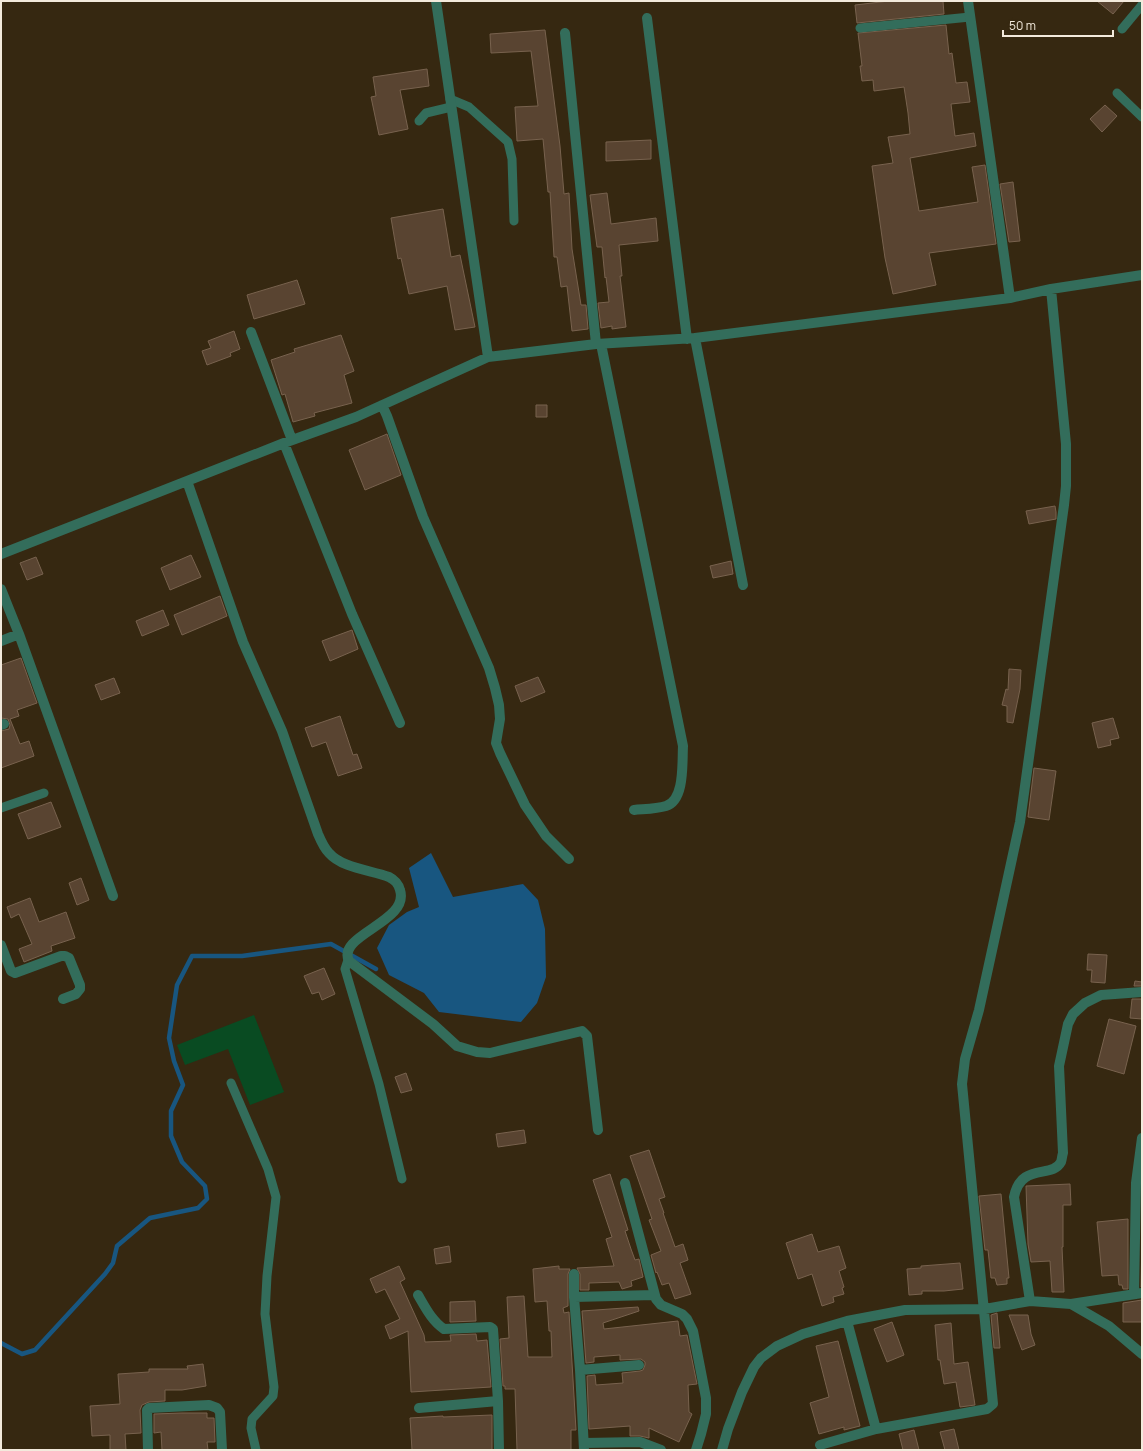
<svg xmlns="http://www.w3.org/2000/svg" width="1143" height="1451" viewBox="0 0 1143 1451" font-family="Manrope,sans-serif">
  <rect width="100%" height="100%" fill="#362811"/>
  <!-- green -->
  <path fill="#094b22" d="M254 1015 284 1092 250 1105 228 1049 185 1065 177 1045Z"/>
  <!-- water -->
  <path fill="#185680" d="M431 853 453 897 523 884 538 900 545 929 546 977 537 1003 521 1022 439 1012 424 993 389 975 377 948 389 925 407 912 419 907 409 868Z"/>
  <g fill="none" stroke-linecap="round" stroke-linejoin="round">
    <!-- stream -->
    <path stroke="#185680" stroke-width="4.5" d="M1 1343 22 1354 35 1350 105 1274 113 1263 117 1246 150 1218 198 1208 207 1199 205 1186 182 1162 171 1136V1111L183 1085 174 1061 169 1038 177 985 192 956H242L331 944 376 969"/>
  </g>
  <!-- building -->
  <path fill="#594431" stroke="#78624e" d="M889 1H943L944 14 857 23 855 5Z
    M1097 1H1124L1113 14Z
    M946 25 949 54 952 53 956 83 967 82 970 102 951 104 955 136 974 133 976 146 910 158 919 211 978 202 972 167 985 165 996 244 929 253 936 285 893 294 885 258 872 166 893 163 888 137 910 134 908 113 904 87 874 91 873 80 862 81 860 66H862L858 33Z
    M545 30 560 146 564 194 569 193 572 249 581 305H586L588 329 572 331 567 286 561 287 557 257H554L550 192H548L543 139 517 141 515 107 538 106 531 51 491 53 490 34Z
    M427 69 429 86 400 90 408 129 379 135 371 97 376 96 373 77Z
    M1105 105 1117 116 1102 132 1090 119Z
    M651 140V159L606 161V142Z
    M1013 182 1020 241 1009 242 1000 184Z
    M607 193 611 224 656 218 658 241 619 245 622 276H620L626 327 612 329V326L601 328 598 303 609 302 606 277 605 278 602 247H597L590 195Z
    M443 209 451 257 460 255 475 327 455 330 447 286 409 294 401 258 398 259 391 218Z
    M297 280 305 304 254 319 247 295Z
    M234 331 240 349 230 353 231 356 207 365 202 351 211 348 208 341Z
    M341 335 354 371 344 375 352 403 314 413 315 416 293 422 285 394 282 395 271 360 295 352 294 349Z
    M536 405H547V417H536Z
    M387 434 401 475 365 490 349 450Z
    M1055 506 1056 512V519L1029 524 1026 511Z
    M191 555 201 577 170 590 161 568Z
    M36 557 43 574 27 580 20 563Z
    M731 561 733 574 713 578 710 566Z
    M220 596 227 616 182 635 174 615Z
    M163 610 169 625 142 636 136 621Z
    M352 630 358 649 330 661 322 641Z
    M21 658 37 703 17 710 19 716 10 719 20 744 29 741 34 756 1 768V731L9 729 10 725 8 719 1 718V665Z
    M1009 669 1021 670 1020 689 1013 723 1007 722V706L1002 705 1006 689 1008 690Z
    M538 677 545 692 521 702 515 686Z
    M114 678 120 693 101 700 95 685Z
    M340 716 353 755 357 754 362 768 338 776 326 742 312 747 305 728Z
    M1113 718 1119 738 1110 740 1111 745 1098 748 1092 723Z
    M1034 768 1056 771 1049 820 1028 817Z
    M51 802 61 827 28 839 18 814Z
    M81 878 89 900 77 905 69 883Z
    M30 898 39 922 66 912 75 938 51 946 52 951 24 962 19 949 32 944 19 914 11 918 7 907Z
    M1088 954 1107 955 1105 983 1091 982 1092 970H1087Z
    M324 968 335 994 322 1000 319 992 312 994 304 976Z
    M1135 981 1142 982V986H1134Z
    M1132 999H1142V1019L1130 1018Z
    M1109 1019 1136 1026 1124 1074 1097 1066Z
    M406 1073 412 1090 401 1093 395 1077Z
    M524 1130 526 1143 498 1147 496 1134Z
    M649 1150 665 1197 659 1199 664 1213H663L675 1247 683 1244 688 1260 680 1263 691 1294 675 1299 669 1283 662 1285 657 1272 656 1273 651 1255 661 1251 649 1220 652 1219 630 1156Z
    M610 1174 628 1230 625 1231 631 1249 635 1260 639 1259 643 1277 631 1281 632 1286 622 1289 619 1282 589 1283V1290H580V1274L577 1268 614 1266 606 1239 612 1237 593 1180Z
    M1070 1184 1071 1205H1063V1247H1062L1064 1292H1052L1050 1261 1031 1262 1028 1244 1026 1186Z
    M1001 1194 1009 1278H1007V1284L997 1285 995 1278H991L988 1250H985L979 1196Z
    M1128 1219V1289H1123L1122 1285H1119L1118 1275 1102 1276 1097 1222Z
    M812 1234 818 1252 839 1246 846 1268 839 1271 844 1287 842 1288 844 1294 833 1297 834 1302 822 1306 812 1274 798 1279 786 1243Z
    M1142 1237V1287H1141Z
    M449 1246 451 1262 436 1264 434 1249Z
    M960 1263 963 1289 944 1291H922V1294L909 1295 907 1269 921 1268V1266Z
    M399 1266 405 1279 400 1282 424 1335 425 1342 451 1341 450 1335 476 1334 477 1341 487 1340 491 1387 411 1392 408 1331 390 1339 385 1326 400 1319 385 1289 376 1293 370 1279Z
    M559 1266V1269H570L568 1274V1306L563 1308 564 1313 569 1312 576 1430H571V1450H517L515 1389H505V1386H503L500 1339 509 1338 507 1297 524 1296 528 1357H552L551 1331H549L547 1301 535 1302 533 1269Z
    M1142 1300V1322H1123V1303Z
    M475 1301 476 1321 450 1322V1302Z
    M638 1307 639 1311 603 1323 604 1329 678 1321 680 1336 687 1335 697 1384 688 1385 689 1412 692 1414 679 1442 649 1428V1438L640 1436H630V1426L589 1429 587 1376 595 1375 596 1385 623 1383 622 1373 640 1371 643 1370 645 1365V1362L641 1359 620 1360V1355L594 1357V1362L586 1363 582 1311Z
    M997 1313 1000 1348H994L991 1315Z
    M1009 1315H1028L1031 1334 1035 1345 1022 1350Z
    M892 1322 904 1355 887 1362 874 1329Z
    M951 1323 954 1364 968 1362 975 1405 960 1407 956 1382 944 1384 940 1360H938L935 1325Z
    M838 1341 860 1426 844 1430V1427L819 1434 810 1403 829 1397 816 1346Z
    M203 1364 206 1386 182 1390H165V1401L149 1402 142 1405 140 1410 141 1433 125 1434 126 1450H110V1435L92 1436 90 1406 120 1404 118 1374 149 1372V1369H188L187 1366Z
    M182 1413H207V1418H214L215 1442H207L208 1450H162L161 1432 154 1433V1414Z
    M492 1415V1450H412L410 1418 443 1416V1417Z
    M954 1429 959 1450H945L940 1432Z
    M914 1430 919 1450H903L899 1434Z"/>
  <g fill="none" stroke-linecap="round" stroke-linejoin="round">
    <!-- service -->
    <path stroke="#336d5b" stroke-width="9" d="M860 28 970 17
      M1122 29 1142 5
      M1117 93 1142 117
      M450 99 469 107 508 142 512 159 514 221
      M419 121 426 113 447 108 451 105
      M1 808 44 793
      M348 960 345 969 379 1084 402 1179
      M231 1083 268 1169 276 1197 267 1276 265 1314 274 1387 273 1396 252 1419 251 1428 256 1450"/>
    <!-- minor -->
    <path stroke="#336d5b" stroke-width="10" d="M436 1 488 357
      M968 1 1010 298
      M647 18 687 339
      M565 33 596 344
      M251 332 292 440
      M695 338 743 585
      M601 344 683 746C682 763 685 800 666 806 656 809 644 809 634 810
      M382 405 387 416 423 517 489 668 495 688 499 705 500 719 496 743 500 753 525 805 546 836 569 859
      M284 443 352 614 400 723
      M187 481 243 642 282 731 318 834C321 841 324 848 329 853 342 868 370 870 389 877 395 880 398 883 400 890 410 922 336 935 349 961L433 1024 457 1046 477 1052 490 1053 582 1031 587 1036 598 1130
      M1 554 284 443 356 417 488 357 596 344 695 338 1010 298 1051 289 1142 275
      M1 589 19 634 113 896
      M1 641 19 634
      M1 725 4 724
      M1 945 11 971 15 973 61 956H65L69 958 80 985V989L76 994 63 999
      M625 1183 656 1299 661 1305 682 1314 687 1319 693 1331 706 1398V1414L701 1434 696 1450
      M574 1274V1297L580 1370 584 1450
      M1134 1294 1136 1183 1142 1138
      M418 1295C425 1307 432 1321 444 1329L490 1327 493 1329 498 1401 499 1450
      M574 1297 654 1295
      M1030 1301 1014 1197C1021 1162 1052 1179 1061 1162 1062 1159 1062 1156 1063 1153L1059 1066 1068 1024 1073 1014 1085 1003 1101 995 1142 992
      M1071 1304 1142 1293
      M847 1321 876 1429
      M580 1370 639 1365
      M419 1408 498 1401
      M584 1443 640 1442 661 1450
      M820 1445 876 1429 987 1409 993 1404 962 1084 965 1059 979 1010 1020 822 1064 505 1066 486V444L1051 289
      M148 1450 147 1410 149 1408 209 1405 217 1408 220 1412 222 1450
      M722 1450 728 1429 742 1392 754 1367 761 1358 777 1346 803 1334 847 1321 905 1310 985 1309 1030 1301 1071 1304 1109 1326 1142 1354"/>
  </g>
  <!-- border -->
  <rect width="1143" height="1451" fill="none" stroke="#f3eadc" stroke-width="4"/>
  <!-- scale -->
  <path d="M1003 30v6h110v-6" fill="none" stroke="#f3eadc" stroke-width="2"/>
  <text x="1009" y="30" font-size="12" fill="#f3eadc" stroke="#362811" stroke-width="3" paint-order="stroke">50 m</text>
</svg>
